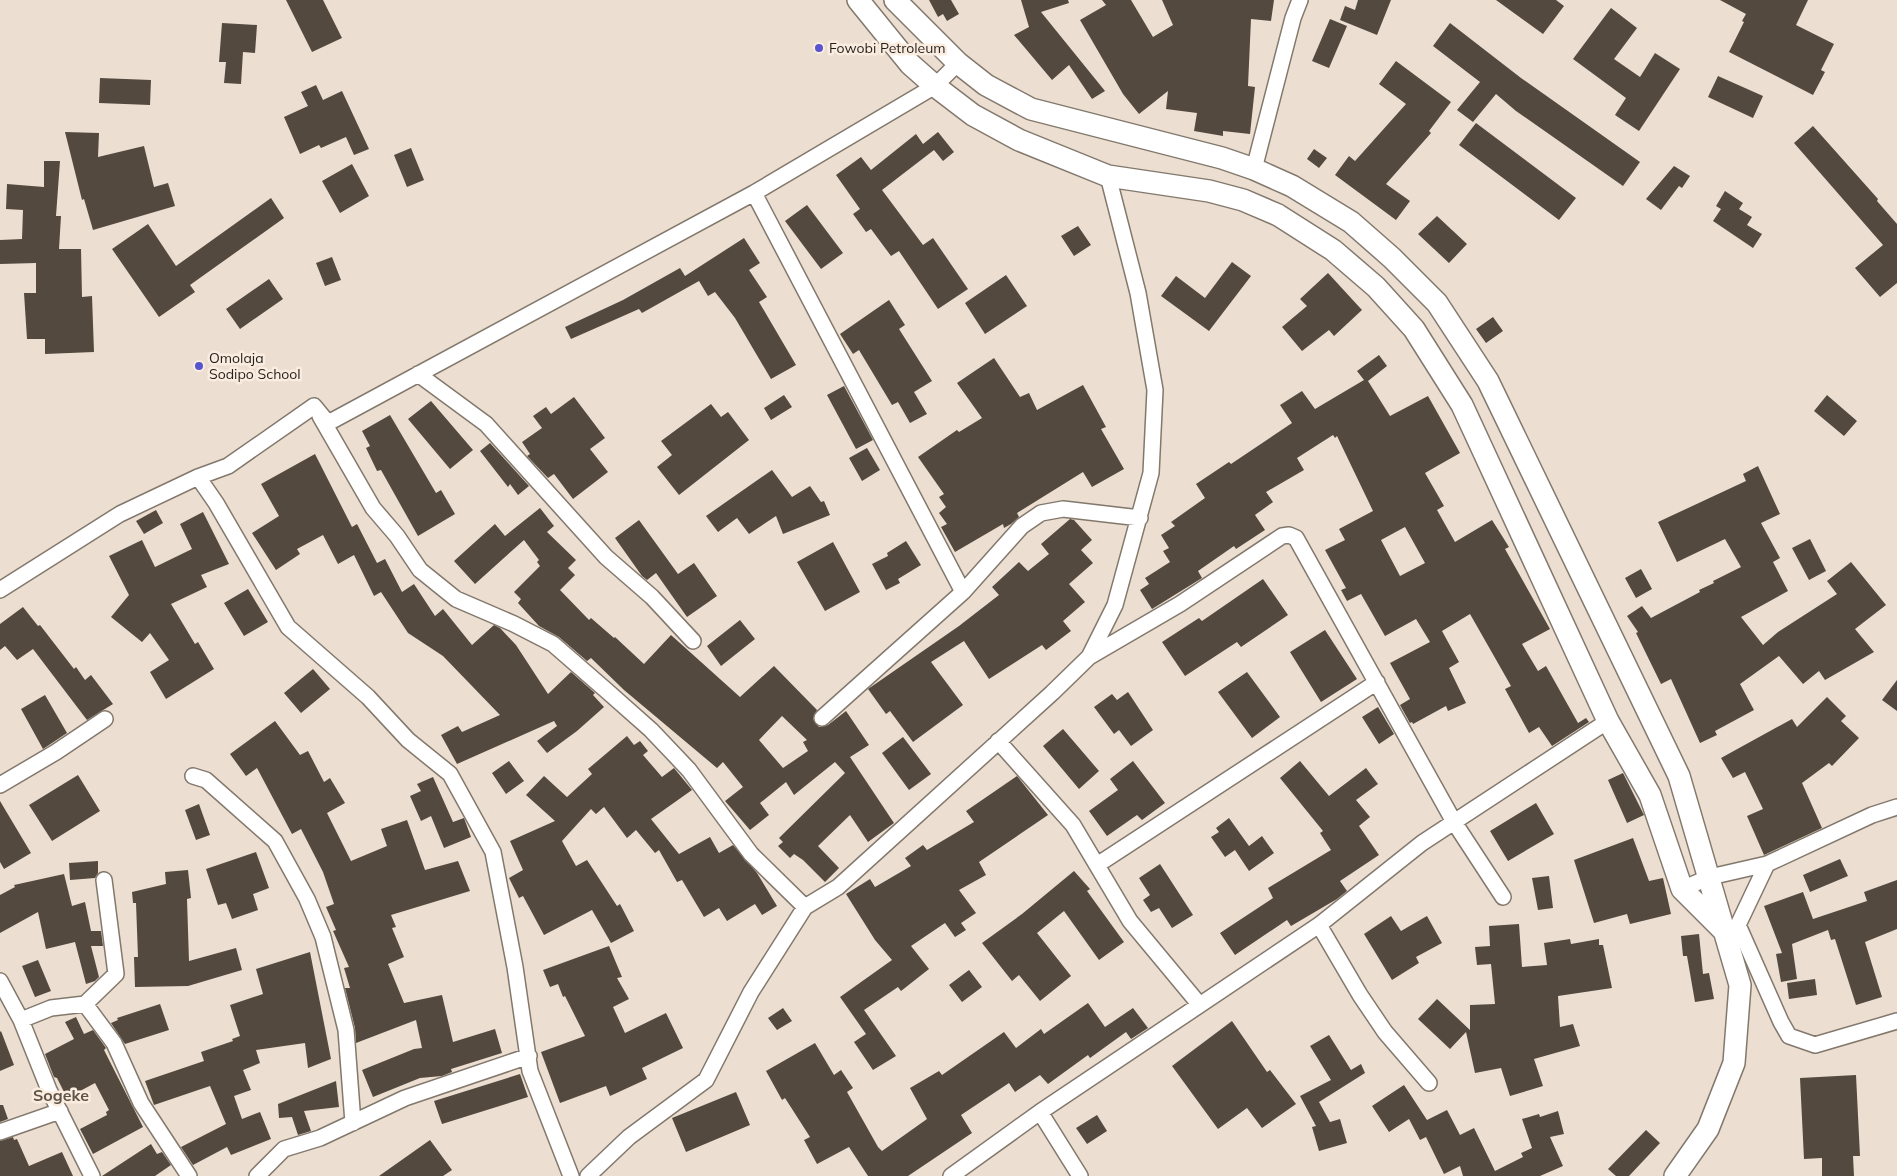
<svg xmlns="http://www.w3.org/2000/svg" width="1897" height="1176" viewBox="0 0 1897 1176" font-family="Mulish,sans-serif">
  <rect width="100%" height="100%" fill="#ecdfd2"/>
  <!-- building -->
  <path fill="#53493e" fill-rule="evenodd" d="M286 0H323L342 38 312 52Z
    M929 0H951L959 14 947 21 943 14 938 17Z
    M1021 0H1068L1069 3 1041 12 1105 91 1092 99 1069 65 1052 80 1014 35 1029 27Z
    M1102 0H1131L1153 37 1173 25 1162 0H1274L1271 21 1251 19 1248 86 1255 87 1250 134 1223 131V136L1194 131 1197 113 1166 109 1168 91 1139 114 1123 94 1080 20 1106 5Z
    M1358 0H1391L1377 35 1340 20 1345 6 1355 10Z
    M1496 0H1556L1564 6 1543 34Z
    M1720 0H1808L1796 25 1834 44 1821 70 1825 72 1813 95 1729 52 1744 22 1742 21 1746 14Z
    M1611 8 1637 28 1614 59 1640 77 1655 53 1680 69 1639 131 1615 115 1626 98 1573 59Z
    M1330 19 1347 26 1329 68 1312 61Z
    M222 23 257 25 255 53 243 52 241 84 224 83 226 62H219Z
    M1450 23 1521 78 1640 162 1623 186 1516 111 1496 94 1473 122 1457 110 1480 82 1433 46Z
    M1396 61 1451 102 1429 131 1431 133 1386 184 1410 201 1396 220 1335 175 1349 156 1355 161 1406 104 1379 84Z
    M1718 76 1763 96 1753 118 1708 97Z
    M100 78 151 80 150 105 99 103Z
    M316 85 323 100 342 91 369 149 354 155 346 137 321 148 319 145 300 154 284 117 308 106 301 92Z
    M1476 123 1576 198 1559 220 1459 145Z
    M1813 126 1878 199 1877 201 1897 224V283L1880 297 1855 268 1883 245 1794 143Z
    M65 132 99 133 98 157 144 146 154 187 168 183 175 206 93 230 84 199 82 200Z
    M938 132 954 152 943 161 934 150 882 190 923 245 933 238 968 289 938 309 899 251 891 256 871 229 866 232 853 214 860 209 836 175 861 157 871 170 916 134 923 144Z
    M411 148 424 180 407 187 394 155Z
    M1314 149 1327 158 1319 168 1307 159Z
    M44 161H60L56 216H61L59 249H81L82 297 92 296 94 352 45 354V339H27L24 293H36V263L0 264V240L22 239 23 210 6 209 7 184 44 187Z
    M352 164 369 196 340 213 322 181Z
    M1674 166 1690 176 1682 188 1679 186 1661 210 1646 199Z
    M1725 191 1743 203 1739 209 1752 217 1747 225 1762 234 1753 248 1713 221 1721 209 1716 206Z
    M271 198 284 218 190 285 195 292 159 317 112 249 148 224 176 266Z
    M807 205 843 253 821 269 785 221Z
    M1437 216 1467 244 1449 263 1418 234Z
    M1078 226 1091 245 1074 256 1061 236Z
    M744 238 760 263 749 270 767 297 759 302 796 365 771 379 735 318 715 292 708 296 699 281 642 313 639 309 571 339 565 327 623 300 680 268 685 276Z
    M332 257 341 280 325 286 316 263Z
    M1232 262 1251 276 1209 331 1161 296 1176 276 1205 298Z
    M1328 273 1362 310 1334 336 1329 330 1302 351 1282 327 1307 306 1300 299Z
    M1006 275 1027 306 985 334 965 303Z
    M269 279 283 299 240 329 226 309Z
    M889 300 905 325 899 329 932 381 914 392 927 414 910 423 898 402 892 405 859 350 853 354 840 334Z
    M1493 317 1503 331 1486 343 1476 329Z
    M1379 355 1387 366 1368 381 1390 416 1428 396 1460 453 1425 473 1444 506 1437 510 1455 542 1492 520 1509 547 1505 549 1550 629 1522 644 1538 671 1546 666 1578 723 1586 718 1589 722 1552 746 1539 727 1529 733 1505 689 1511 686 1470 614 1442 631 1459 662 1449 668 1466 703 1448 711 1446 706 1413 724 1412 722 1410 723 1400 705 1410 699 1390 663 1430 642 1416 619 1385 636 1361 594 1347 601 1341 590 1346 588 1325 550 1345 540 1339 529 1373 511 1337 436 1335 438 1333 435 1297 458 1304 470 1266 492 1273 502 1255 515 1265 530 1236 549 1234 546 1198 571 1202 578 1152 609 1140 590 1149 584 1145 578 1170 562 1163 551 1169 548 1161 535 1175 526 1171 522 1205 498 1196 484 1229 462 1231 464 1292 423 1280 405 1302 391 1315 409 1364 380 1357 371ZM1405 527 1425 563 1400 576 1381 540Z
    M994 358 1020 397 1029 393 1037 410 1083 385 1106 427 1101 429 1124 469 1092 487 1083 472 1017 513 1019 517 1011 524 1004 528 1003 524 955 552 941 527 947 524 939 513 946 507 939 497 944 494 918 457 957 430 959 432 982 418 957 383Z
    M844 386 873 440 856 449 827 395Z
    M784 395 792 407 771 420 764 408Z
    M1827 395 1857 421 1844 436 1814 411Z
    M574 397 605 438 590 449 608 472 573 499 554 474 548 478 527 456 530 454 522 442 542 428 533 416 546 407 551 414Z
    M431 401 473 450 450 469 408 419Z
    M711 404 721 417 728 412 749 440 679 495 657 467 672 455 661 441Z
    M390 415 436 493 441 490 455 514 418 536 381 470 377 471 366 448 370 446 362 431Z
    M490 443 529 486 518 495 510 484 508 487 480 451Z
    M867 448 880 470 862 481 849 458Z
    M315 454 352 527 357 524 377 563 385 559 402 592 414 584 435 616 443 609 472 645 494 625 500 628 516 645 548 694 571 672 595 693 593 695 604 707 577 731 547 753 537 741 557 726 554 721 457 764 441 735 458 726 462 732 500 715 443 656 408 633 381 592 374 596 354 555 338 564 323 535 297 549 300 554 276 570 252 533 279 516 261 484Z
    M1758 466 1780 514 1761 523 1780 558 1773 562 1788 591 1741 617 1763 645 1778 632 1837 594 1827 581 1851 562 1886 605 1855 629 1874 652 1825 680 1819 671 1803 684 1779 656 1740 684 1754 710 1715 731 1717 735 1700 743 1671 679 1661 684 1636 633 1638 632 1627 616 1642 606 1651 618 1700 592 1699 590 1714 583 1713 581 1741 567 1725 539 1677 562 1658 522 1746 481 1743 474Z
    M772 470 792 497 810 486 821 502 824 501 830 515 783 534 776 516 749 534 737 518 718 532 706 516Z
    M540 508 554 526 547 532 576 560 568 568 575 575 560 590 589 620 591 618 614 638 615 637 644 664 671 635 740 697 774 666 817 710 813 719 819 727 828 725 846 711 869 745 850 757 894 823 868 842 850 815 818 846 839 868 825 882 803 860 794 854 790 858 778 846 783 842 779 838 845 773 835 762 794 795 786 782 760 803 769 815 750 830 725 801 743 787 723 762 717 768 624 690 591 658 587 661 559 637 539 626 518 603 521 599 514 592 540 566 537 562 539 560 524 540 475 584 454 561 495 524 505 536ZM782 716 807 740 803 742 808 751 783 768 759 740Z
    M156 510 163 523 144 534 136 521Z
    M203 512 229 564 201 575 207 587 171 604 195 644 198 642 214 669 166 699 150 672 169 660 150 633 142 642 111 617 129 595 109 556 142 540 155 567 192 549 180 524Z
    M1070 519 1074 520 1092 540 1081 550 1093 563 1069 584 1085 602 1063 621 1071 631 1046 650 1042 645 989 679 964 641 931 662 963 705 913 742 890 711 886 714 868 689 959 626 999 595 992 587 1019 562 1028 571 1049 554 1041 544Z
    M639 520 678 574 694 563 717 596 687 617 656 573 647 580 642 576 615 538Z
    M1810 539 1826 571 1809 580 1792 548Z
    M906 541 921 565 898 579 900 583 886 590 872 564 888 556 887 553Z
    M833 542 860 592 825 611 797 562Z
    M1641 569 1652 589 1636 598 1625 578Z
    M1263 579 1288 615 1241 647 1237 642 1185 676 1162 642 1199 618 1202 621Z
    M248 589 268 622 244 636 224 603Z
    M23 607 38 626 40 625 74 669 76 667 85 680 91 675 113 704 87 720 33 649 17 660 5 646 0 650V624Z
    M740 620 755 639 721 666 707 646Z
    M1325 630 1357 679 1321 702 1290 652Z
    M313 669 330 689 301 713 284 693Z
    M1247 672 1280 717 1252 738 1218 692Z
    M1897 680V711L1882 700Z
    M1128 692 1153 730 1131 746 1119 730 1114 734 1094 707 1112 694 1117 700Z
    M45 695 67 733 43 749 21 709Z
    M1827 697 1846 716 1841 721 1859 738 1832 766 1829 763 1802 783 1822 828 1764 855 1747 816 1763 809 1745 772 1733 778 1721 758 1792 719 1797 727Z
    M1378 707 1394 734 1379 744 1362 717Z
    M275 721 300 755 308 751 324 782 330 778 345 803 327 813 351 861 387 846 381 829 407 820 425 870 458 861 470 891 391 915 396 927 392 928 404 957 388 964 404 1003 442 995 453 1042 495 1029 502 1053 451 1069 452 1072 442 1076 420 1078 373 1097 362 1070 414 1049 422 1048 416 1020 356 1043 355 1028 345 988H350L344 968 349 967 333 931 336 930 326 907 334 904 323 872 301 829 292 834 257 768 246 776 230 754Z
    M1063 729 1099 771 1079 789 1043 746Z
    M627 736 634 745 640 741 648 751 643 755 662 777 674 768 692 790 651 819 679 854 710 837 719 853 733 845 757 873 777 906 762 915 755 904 727 921 719 908 704 917 682 880 677 882 659 850 655 853 636 830 627 838 604 807 596 814 591 809 562 841 576 866 587 860 617 906 620 904 634 931 611 943 592 910 544 935 523 896 519 898 509 878 523 870 510 841 555 821 526 795 544 776 567 797 592 774 588 769Z
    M903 737 931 774 909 790 882 753Z
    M509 761 524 781 506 794 492 773Z
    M1133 761 1165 803 1142 820 1137 815 1107 836 1089 811 1118 790 1110 779Z
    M1300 761 1329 796 1366 768 1378 784 1356 800 1370 817 1359 826 1379 855 1340 881 1347 891 1337 899 1291 926 1287 920 1235 955 1220 933 1273 898 1268 888 1331 850 1320 833 1323 831 1280 778Z
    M1623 773 1644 815 1627 823 1608 780Z
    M78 775 100 811 52 841 29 805Z
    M1017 776 1048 815 979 862 986 875 959 890 976 913 961 923 966 930 955 937 945 923 911 946 929 969 901 991 898 987 864 1010 896 1056 873 1070 854 1042 866 1034 840 997 892 960 875 940 846 894 870 879 875 887 911 866 905 858 923 845 927 850 974 822 966 811Z
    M433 777 453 822 464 818 471 837 444 848 431 816 421 821 410 796 421 791 417 784Z
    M0 801 31 853 4 869 0 862Z
    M1536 803 1554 834 1508 861 1490 831Z
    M199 804 210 835 196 840 185 810Z
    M1229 818 1249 846 1262 836 1274 853 1249 871 1235 850 1225 857 1211 837 1219 832 1216 828Z
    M1633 838 1649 881 1663 878 1671 914 1630 924 1627 914 1594 923 1574 860Z
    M256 852 269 888 253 894 258 910 232 919 226 903 218 905 206 869Z
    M1840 859 1848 876 1810 892 1803 875Z
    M98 861V873L95 878 70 880 69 863Z
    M1160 864 1193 915 1172 928 1159 908 1151 912 1143 900 1150 895 1139 878Z
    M188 870 191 898 187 899 189 961 236 948 242 970 188 986 135 987 134 957H138L136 903H133L132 892 166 884 165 872Z
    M1074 871 1090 889 1087 891 1124 942 1099 960 1064 911 1037 933 1071 976 1040 1001 1019 975 1012 981 982 943 1022 914Z
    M64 874 72 906 85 902 91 931H101L103 946H91L99 977 95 981 86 984 75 942 46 949 38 912 0 933V895L15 887 14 885Z
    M1549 876 1553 908 1538 910 1532 878Z
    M1897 880V929L1865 942 1882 997 1856 1005 1835 939 1831 940 1828 930 1792 944 1797 979 1781 982 1776 954 1782 953 1764 906 1803 892 1813 919 1867 901 1864 892Z
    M1391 916 1401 931 1427 916 1442 943 1416 957 1419 963 1392 980 1364 934Z
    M1519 924 1522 967 1547 965 1544 943 1570 939 1571 944 1599 939V945H1603L1612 988 1558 996 1560 1027 1573 1024 1580 1046 1534 1059 1543 1086 1510 1096 1501 1068 1475 1073 1466 1032 1450 1049 1418 1019 1437 999 1470 1030V1005L1495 1004 1491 964 1477 965 1475 947 1490 946 1489 926Z
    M1699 934 1703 974 1709 973 1714 999 1695 1002 1687 956H1683L1681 936Z
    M609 946 622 977 617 978 629 999 613 1007 625 1033 666 1013 683 1048 642 1068 647 1079 610 1096 606 1086 560 1103 541 1052 585 1036 565 996 563 997 558 984 550 987 543 970Z
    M310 952 331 1059 308 1068 305 1043 256 1050 260 1063 243 1070 251 1090 234 1096 242 1119 260 1112 271 1139 231 1155 227 1147 193 1165 181 1147 226 1124 210 1086 154 1105 145 1081 204 1061 201 1052 233 1041 232 1039 240 1036 230 1005 263 994 256 969Z
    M38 960 51 991 35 997 22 966Z
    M969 970 982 987 962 1002 949 985Z
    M1815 979 1817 995 1789 999 1787 983Z
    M1088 1003 1105 1027 1133 1008 1148 1028 1131 1039 1126 1032 1090 1058 1088 1055 1048 1084 1040 1075 1015 1092 1009 1083 961 1115 972 1133 908 1176H868L849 1147 817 1164 804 1140 810 1137 785 1098 782 1100 766 1071 815 1043 834 1075 841 1070 853 1088 847 1092 878 1147 882 1151 927 1119 910 1088 939 1071 942 1075 1004 1032 1016 1048 1041 1029 1044 1034Z
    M160 1004 169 1030 125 1044 111 1023 118 1020 117 1018Z
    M783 1008 792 1021 777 1030 768 1018Z
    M76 1017 84 1034 93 1030 106 1048 104 1050 143 1127 93 1154 80 1129 107 1115 106 1112 109 1110 95 1083 67 1098 57 1078 54 1077 45 1054 74 1039 65 1022Z
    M1232 1021 1267 1072 1270 1070 1296 1104 1262 1128 1247 1108 1218 1129 1172 1066Z
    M1 1031 14 1065 0 1071V1032Z
    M1329 1035 1351 1070 1361 1064 1365 1073 1319 1102 1330 1122 1340 1119 1347 1143 1319 1151 1312 1127 1316 1126 1300 1096 1331 1080 1310 1046Z
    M520 1074 528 1097 442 1124 434 1101Z
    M1856 1075 1860 1156H1853L1854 1176H1822V1158L1804 1159 1800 1078Z
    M336 1081 339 1107 304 1111 311 1131 298 1135 292 1117 279 1118 278 1104Z
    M1404 1085 1427 1120 1447 1110 1460 1135 1474 1128 1495 1171 1523 1157 1521 1153 1532 1148 1522 1119 1539 1114 1540 1117 1558 1111 1564 1134 1550 1137 1563 1166 1540 1176H1463L1460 1166 1444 1174 1426 1137 1420 1140 1409 1119 1389 1132 1372 1106Z
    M736 1092 750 1125 686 1152 672 1118Z
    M0 1105H3L8 1119 0 1122Z
    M1097 1115 1107 1131 1087 1144 1076 1128Z
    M1646 1130 1660 1143 1629 1176H1616L1608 1169Z
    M13 1137 14 1140 17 1139 29 1166 62 1152 73 1176H0V1141Z
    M430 1140 452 1170 443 1176H379Z
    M151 1144 157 1154 162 1152 171 1165 155 1176H102Z"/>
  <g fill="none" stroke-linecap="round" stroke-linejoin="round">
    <defs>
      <path id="street" d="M1254 169 1293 18 1300 0
        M754 193 963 592
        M418 374 486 424 606 557 652 597 693 641
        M320 416 373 508 397 536 420 570 456 599 514 624 553 644 607 691 651 730 689 770 751 854 805 907
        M198 477 216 503 288 627 368 697 408 740 450 774 493 852 515 967 530 1071 571 1176
        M0 590 120 514 198 477 228 466 314 406 328 423 754 193 935 86 958 63
        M1089 657 1180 604 1282 536 1289 535 1296 538 1454 822 1503 897
        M822 718 963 592 1022 526 1041 513 1063 509 1140 518
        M998 741 1073 825 1130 921 1199 1004
        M193 776 206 780 275 841 307 899 323 937 346 1030 353 1123
        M0 785 56 752 105 719
        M1767 864 1738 925 1781 1022 1789 1036 1815 1045 1897 1021
        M1097 865 1377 682
        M104 880 116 974 85 1004 114 1043 141 1103 189 1176
        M1682 889 1710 877 1767 864 1872 815 1897 807
        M1319 925 1360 995 1385 1032 1429 1083
        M0 981 21 1020 49 1090 92 1176
        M21 1020 51 1008 85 1004
        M1040 1112 1080 1176
        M0 1132 60 1111
        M257 1176 284 1149 320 1138 405 1098 529 1056
        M588 1176 629 1137 706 1080 751 992 805 907 838 887 1052 693 1089 657 1115 605 1151 473 1155 390 1138 293 1108 176
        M951 1176 1040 1112 1319 925 1422 843 1608 721"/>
      <path id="secondary" d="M858 0 910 64 935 86 973 115 1019 140 1108 176 1209 191 1243 200 1278 215 1333 250 1376 287 1414 329 1462 405 1608 721 1650 795 1682 889 1722 929
        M895 0 958 63 986 85 1031 109 1222 158 1254 169 1292 186 1351 222 1392 258 1437 303 1488 381 1679 776 1740 985 1734 1063 1708 1129 1675 1176"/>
    </defs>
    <!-- street casing -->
    <use href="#street" stroke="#83786c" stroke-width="18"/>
    <!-- secondary casing -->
    <use href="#secondary" stroke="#83786c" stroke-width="24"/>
    <!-- street -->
    <use href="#street" stroke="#fff" stroke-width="15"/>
    <!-- secondary -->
    <use href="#secondary" stroke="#fff" stroke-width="21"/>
  </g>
  <!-- markers -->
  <g fill="#5755cd" stroke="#faeddf" stroke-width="2">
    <circle cx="819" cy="48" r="5"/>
    <circle cx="199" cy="366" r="5"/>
  </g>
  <g text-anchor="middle" stroke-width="5" stroke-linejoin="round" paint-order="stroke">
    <!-- poi labels -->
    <g font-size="14" fill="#241f1b" stroke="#faeddf" text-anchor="start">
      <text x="829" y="53">Fowobi Petroleum</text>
      <text x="209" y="363">Omolaja<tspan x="209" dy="16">Sodipo School</tspan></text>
    </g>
    <!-- quarter labels -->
    <g font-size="16" font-weight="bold" fill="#5e5448" stroke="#faeddf">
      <text x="61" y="1101">Sogeke</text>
    </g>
  </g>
</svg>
